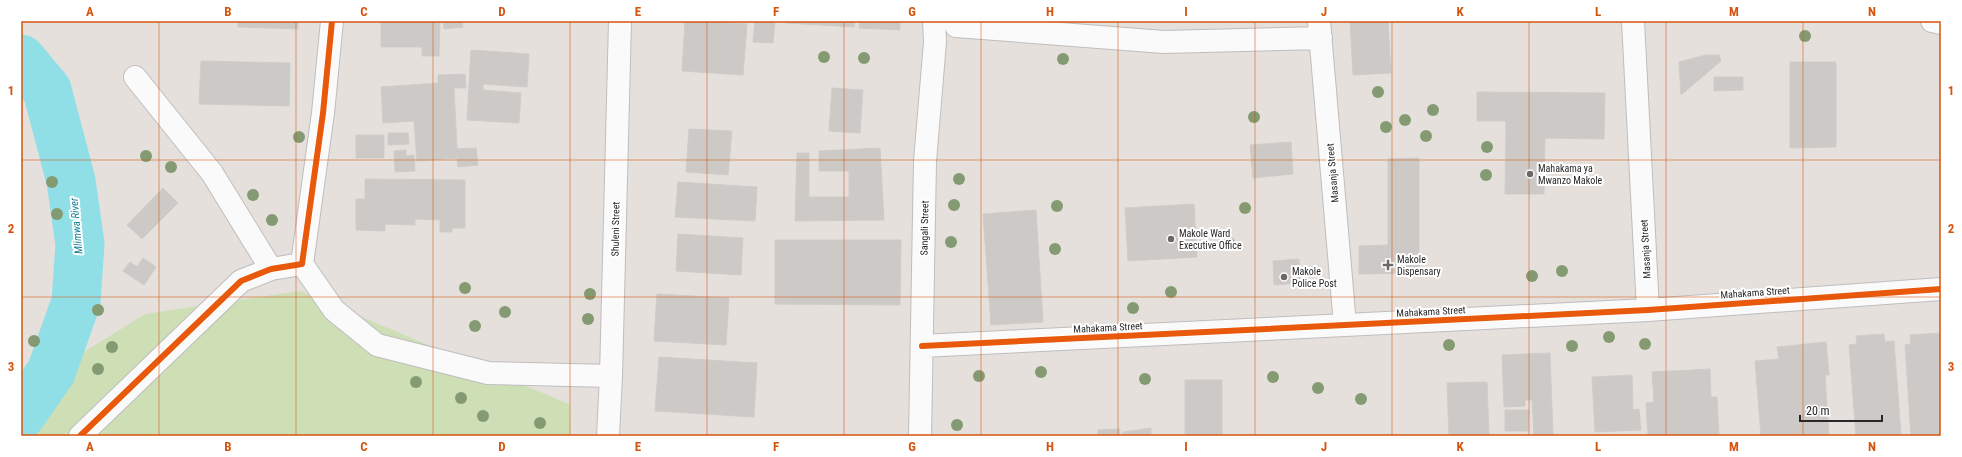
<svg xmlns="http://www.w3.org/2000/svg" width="1962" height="457" viewBox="0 0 1962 457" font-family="'Roboto Condensed',sans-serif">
  <rect width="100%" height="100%" fill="#e5e0dc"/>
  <!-- green -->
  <path fill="#cedfb6" d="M300 291 569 404 571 436H21V391L145 314Z"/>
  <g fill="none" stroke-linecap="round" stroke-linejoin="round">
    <!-- river -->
    <path stroke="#91dfe6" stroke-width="49" d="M21 59 47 90 71 181 80 244 76 302 51 372 21 415"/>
  </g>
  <!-- building -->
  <path fill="#ccc9c6" stroke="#d0ccc9" d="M238 21H298V29L238 27Z
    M381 21H440L439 56H422V47H381Z
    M443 21H462L463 27 444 29Z
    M685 21 747 24 743 75 682 71Z
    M755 21H775L773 43 753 42Z
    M786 21H855L854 27 786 23Z
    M860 21H900V30L859 28Z
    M1350 21H1388L1391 73 1353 75Z
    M471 50 529 54 527 87 483 84V90L521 93 519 123 467 120Z
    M1706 55H1719L1721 61 1681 95 1679 62Z
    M201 61 290 63 289 106 199 104Z
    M1790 62H1836V147L1790 148Z
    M465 74 466 88H454L457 149 476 148 478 165 458 167 457 158 417 161 414 121 383 123 381 87 438 83V75Z
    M1714 77H1743V90L1714 91Z
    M832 88 863 90 860 133 829 131Z
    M1477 92 1605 93 1604 139 1545 138 1544 194H1505L1506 121H1477Z
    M689 129 732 131 728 175 686 172Z
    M388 133H408L409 144 388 145Z
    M356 135H384V158H356Z
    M1291 142 1293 174 1253 178 1250 145Z
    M880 148 884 220 795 221 797 153H809V197H849V171H819V151Z
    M406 150V156L414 155 415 171 395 172 394 151Z
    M1419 158V273L1359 274V246L1388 245V159Z
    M365 179 465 180V228H452V232H440V220L415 219V225L385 224V231L356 230V199H365Z
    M678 182 757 187 755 221 675 217Z
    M163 188 178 203 142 239 127 225Z
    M1194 204 1197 257 1128 261 1125 208Z
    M1036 210 1043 322 991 325 983 214Z
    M678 234 743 238 741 275 676 271Z
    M775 240H901L900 305 775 304Z
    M143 258 156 267 144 285 123 271 130 262 137 267Z
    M1299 259 1300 283 1274 285 1273 261Z
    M657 294 729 298 726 345 654 341Z
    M1941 333V436H1911L1905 345 1911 344 1910 335Z
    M1884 334 1885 342 1894 341 1901 435 1856 436 1849 345 1857 344 1856 336Z
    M1826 342 1829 375H1825L1829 436H1761L1755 361 1779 359 1777 347Z
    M1550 353 1553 436H1534L1532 400H1525V406L1504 407 1502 355Z
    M659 357 757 363 754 417 655 411Z
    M1710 369 1711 397H1717L1719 435 1648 436 1646 403 1654 402 1652 372Z
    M1632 375 1633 410 1639 409 1641 430 1595 432 1592 377Z
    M1185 380H1222V436H1185Z
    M1487 382 1489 436H1449L1447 383Z
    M1505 410H1529L1528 431H1505Z
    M1151 428V436H1123V432Z
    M1120 429V436H1098V430Z"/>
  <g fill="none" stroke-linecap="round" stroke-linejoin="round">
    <defs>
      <path id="minor" d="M1319 21 1345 325
        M1633 21 1648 310
        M1932 21 1941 23
        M956 26 1164 42 1321 38
        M135 77 212 173 271 269
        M302 264 334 310 377 345 488 373 611 376
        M922 346 1648 310 1941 289
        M80 436 241 281 271 269 302 264 323 113 332 21
        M608 436 611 376 620 21
        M920 436 925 161 935 42 934 21"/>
    </defs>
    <!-- minor casing -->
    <use href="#minor" stroke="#bfbdbe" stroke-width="24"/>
    <!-- minor -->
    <use href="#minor" stroke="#fbfafa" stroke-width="22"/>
    <defs>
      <path id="cycleway" d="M922 346 1648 310 1941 289
        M80 436 241 281 271 269 302 264 323 113 332 21"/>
    </defs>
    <!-- cycleway casing -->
    <use href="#cycleway" stroke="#fff" stroke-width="8"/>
    <!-- cycleway -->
    <use href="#cycleway" stroke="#e8590c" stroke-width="6"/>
  </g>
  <!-- trees -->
  <g fill="#849a72">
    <circle cx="1805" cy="36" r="6"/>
    <circle cx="824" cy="57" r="6"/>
    <circle cx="864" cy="58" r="6"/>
    <circle cx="1063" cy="59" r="6"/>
    <circle cx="1378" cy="92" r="6"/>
    <circle cx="1433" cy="110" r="6"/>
    <circle cx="1254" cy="117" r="6"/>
    <circle cx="1405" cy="120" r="6"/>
    <circle cx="1386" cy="127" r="6"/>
    <circle cx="1426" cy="136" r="6"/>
    <circle cx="299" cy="137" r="6"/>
    <circle cx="1487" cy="147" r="6"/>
    <circle cx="146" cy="156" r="6"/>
    <circle cx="171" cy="167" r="6"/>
    <circle cx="1486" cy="175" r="6"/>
    <circle cx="959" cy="179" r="6"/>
    <circle cx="52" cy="182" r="6"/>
    <circle cx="253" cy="195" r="6"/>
    <circle cx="954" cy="205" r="6"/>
    <circle cx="1057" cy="206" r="6"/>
    <circle cx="1245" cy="208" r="6"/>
    <circle cx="57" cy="214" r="6"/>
    <circle cx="272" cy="220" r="6"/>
    <circle cx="951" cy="242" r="6"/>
    <circle cx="1229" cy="243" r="6"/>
    <circle cx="1055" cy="249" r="6"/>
    <circle cx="1562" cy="271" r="6"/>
    <circle cx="1532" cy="276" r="6"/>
    <circle cx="465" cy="288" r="6"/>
    <circle cx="1171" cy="292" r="6"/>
    <circle cx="590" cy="294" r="6"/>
    <circle cx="1133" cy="308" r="6"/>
    <circle cx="98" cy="310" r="6"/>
    <circle cx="505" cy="312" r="6"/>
    <circle cx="588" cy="319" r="6"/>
    <circle cx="475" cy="326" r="6"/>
    <circle cx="1609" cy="337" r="6"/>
    <circle cx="34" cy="341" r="6"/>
    <circle cx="1645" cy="344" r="6"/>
    <circle cx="1449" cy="345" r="6"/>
    <circle cx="1572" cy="346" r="6"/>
    <circle cx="112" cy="347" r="6"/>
    <circle cx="98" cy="369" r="6"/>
    <circle cx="1041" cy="372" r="6"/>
    <circle cx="979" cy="376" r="6"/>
    <circle cx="1273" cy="377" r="6"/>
    <circle cx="1145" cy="379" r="6"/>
    <circle cx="416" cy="382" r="6"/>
    <circle cx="1318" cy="388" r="6"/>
    <circle cx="461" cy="398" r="6"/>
    <circle cx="1361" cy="399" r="6"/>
    <circle cx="483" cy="416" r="6"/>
    <circle cx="540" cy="423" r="6"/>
    <circle cx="957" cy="425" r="6"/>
  </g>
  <!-- grid -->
  <path fill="none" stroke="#d5540f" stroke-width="1" stroke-opacity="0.55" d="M159 21V436M296 21V436M433 21V436M570 21V436M707 21V436M844 21V436M981 21V436M1118 21V436M1255 21V436M1392 21V436M1529 21V436M1666 21V436M1803 21V436M21 160H1941M21 297H1941"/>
  <!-- markers -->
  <g fill="#6a6866" stroke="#fff" stroke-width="1.5">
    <circle cx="1530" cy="174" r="4"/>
    <circle cx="1171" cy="239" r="4"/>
    <path d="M1386 259h4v4h4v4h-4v4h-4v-4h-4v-4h4z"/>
    <circle cx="1284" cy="277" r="4"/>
  </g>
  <g text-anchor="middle" stroke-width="4" stroke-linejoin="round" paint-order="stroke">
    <!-- poi labels -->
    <g font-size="10" fill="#272727" stroke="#fff" text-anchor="start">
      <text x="1538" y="172">Mahakama ya<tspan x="1538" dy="12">Mwanzo Makole</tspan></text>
      <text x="1179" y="237">Makole Ward<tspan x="1179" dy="12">Executive Office</tspan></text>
      <text x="1397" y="263">Makole<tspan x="1397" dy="12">Dispensary</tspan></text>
      <text x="1292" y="275">Makole<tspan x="1292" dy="12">Police Post</tspan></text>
    </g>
    <!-- street labels -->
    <g font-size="10" fill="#272727" stroke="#fff">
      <text transform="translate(1332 173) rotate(-95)" y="4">Masanja Street</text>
      <text transform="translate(924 228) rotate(-89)" y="4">Sangali Street</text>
      <text transform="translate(615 229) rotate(-89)" y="4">Shuleni Street</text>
      <text transform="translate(1645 249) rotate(-93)" y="4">Masanja Street</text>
      <text transform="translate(1755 292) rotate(-4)" y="4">Mahakama Street</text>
      <text transform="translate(1431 311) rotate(-3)" y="4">Mahakama Street</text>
      <text transform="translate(1108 327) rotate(-3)" y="4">Mahakama Street</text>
    </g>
    <!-- water labels -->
    <g font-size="11" font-style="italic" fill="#117b91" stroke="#fff">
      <text transform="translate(76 226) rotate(-95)" y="4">Mlimwa River</text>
    </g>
  </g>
  <!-- border -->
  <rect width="1962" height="457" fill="none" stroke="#ffffff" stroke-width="44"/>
  <!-- scale -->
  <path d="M1800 415v6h82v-6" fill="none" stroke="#272727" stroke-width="2"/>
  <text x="1806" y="415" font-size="12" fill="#272727" stroke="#ffffff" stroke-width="3" paint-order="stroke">20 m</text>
  <rect x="22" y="22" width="1918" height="413" fill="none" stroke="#d5540f" stroke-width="1.5"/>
  <g font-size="13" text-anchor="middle" font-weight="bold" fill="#d5540f">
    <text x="90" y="16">A</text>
    <text x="228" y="16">B</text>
    <text x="364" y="16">C</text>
    <text x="502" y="16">D</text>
    <text x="638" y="16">E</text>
    <text x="776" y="16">F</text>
    <text x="912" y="16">G</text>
    <text x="1050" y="16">H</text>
    <text x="1186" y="16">I</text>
    <text x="1324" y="16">J</text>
    <text x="1460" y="16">K</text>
    <text x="1598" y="16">L</text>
    <text x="1734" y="16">M</text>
    <text x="1872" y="16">N</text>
    <text x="11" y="95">1</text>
    <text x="1951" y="95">1</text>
    <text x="11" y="233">2</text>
    <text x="1951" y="233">2</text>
    <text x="11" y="371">3</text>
    <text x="1951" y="371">3</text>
    <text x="90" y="451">A</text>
    <text x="228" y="451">B</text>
    <text x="364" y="451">C</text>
    <text x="502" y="451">D</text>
    <text x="638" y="451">E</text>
    <text x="776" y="451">F</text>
    <text x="912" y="451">G</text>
    <text x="1050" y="451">H</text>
    <text x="1186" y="451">I</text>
    <text x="1324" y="451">J</text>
    <text x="1460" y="451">K</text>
    <text x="1598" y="451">L</text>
    <text x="1734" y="451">M</text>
    <text x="1872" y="451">N</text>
  </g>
</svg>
